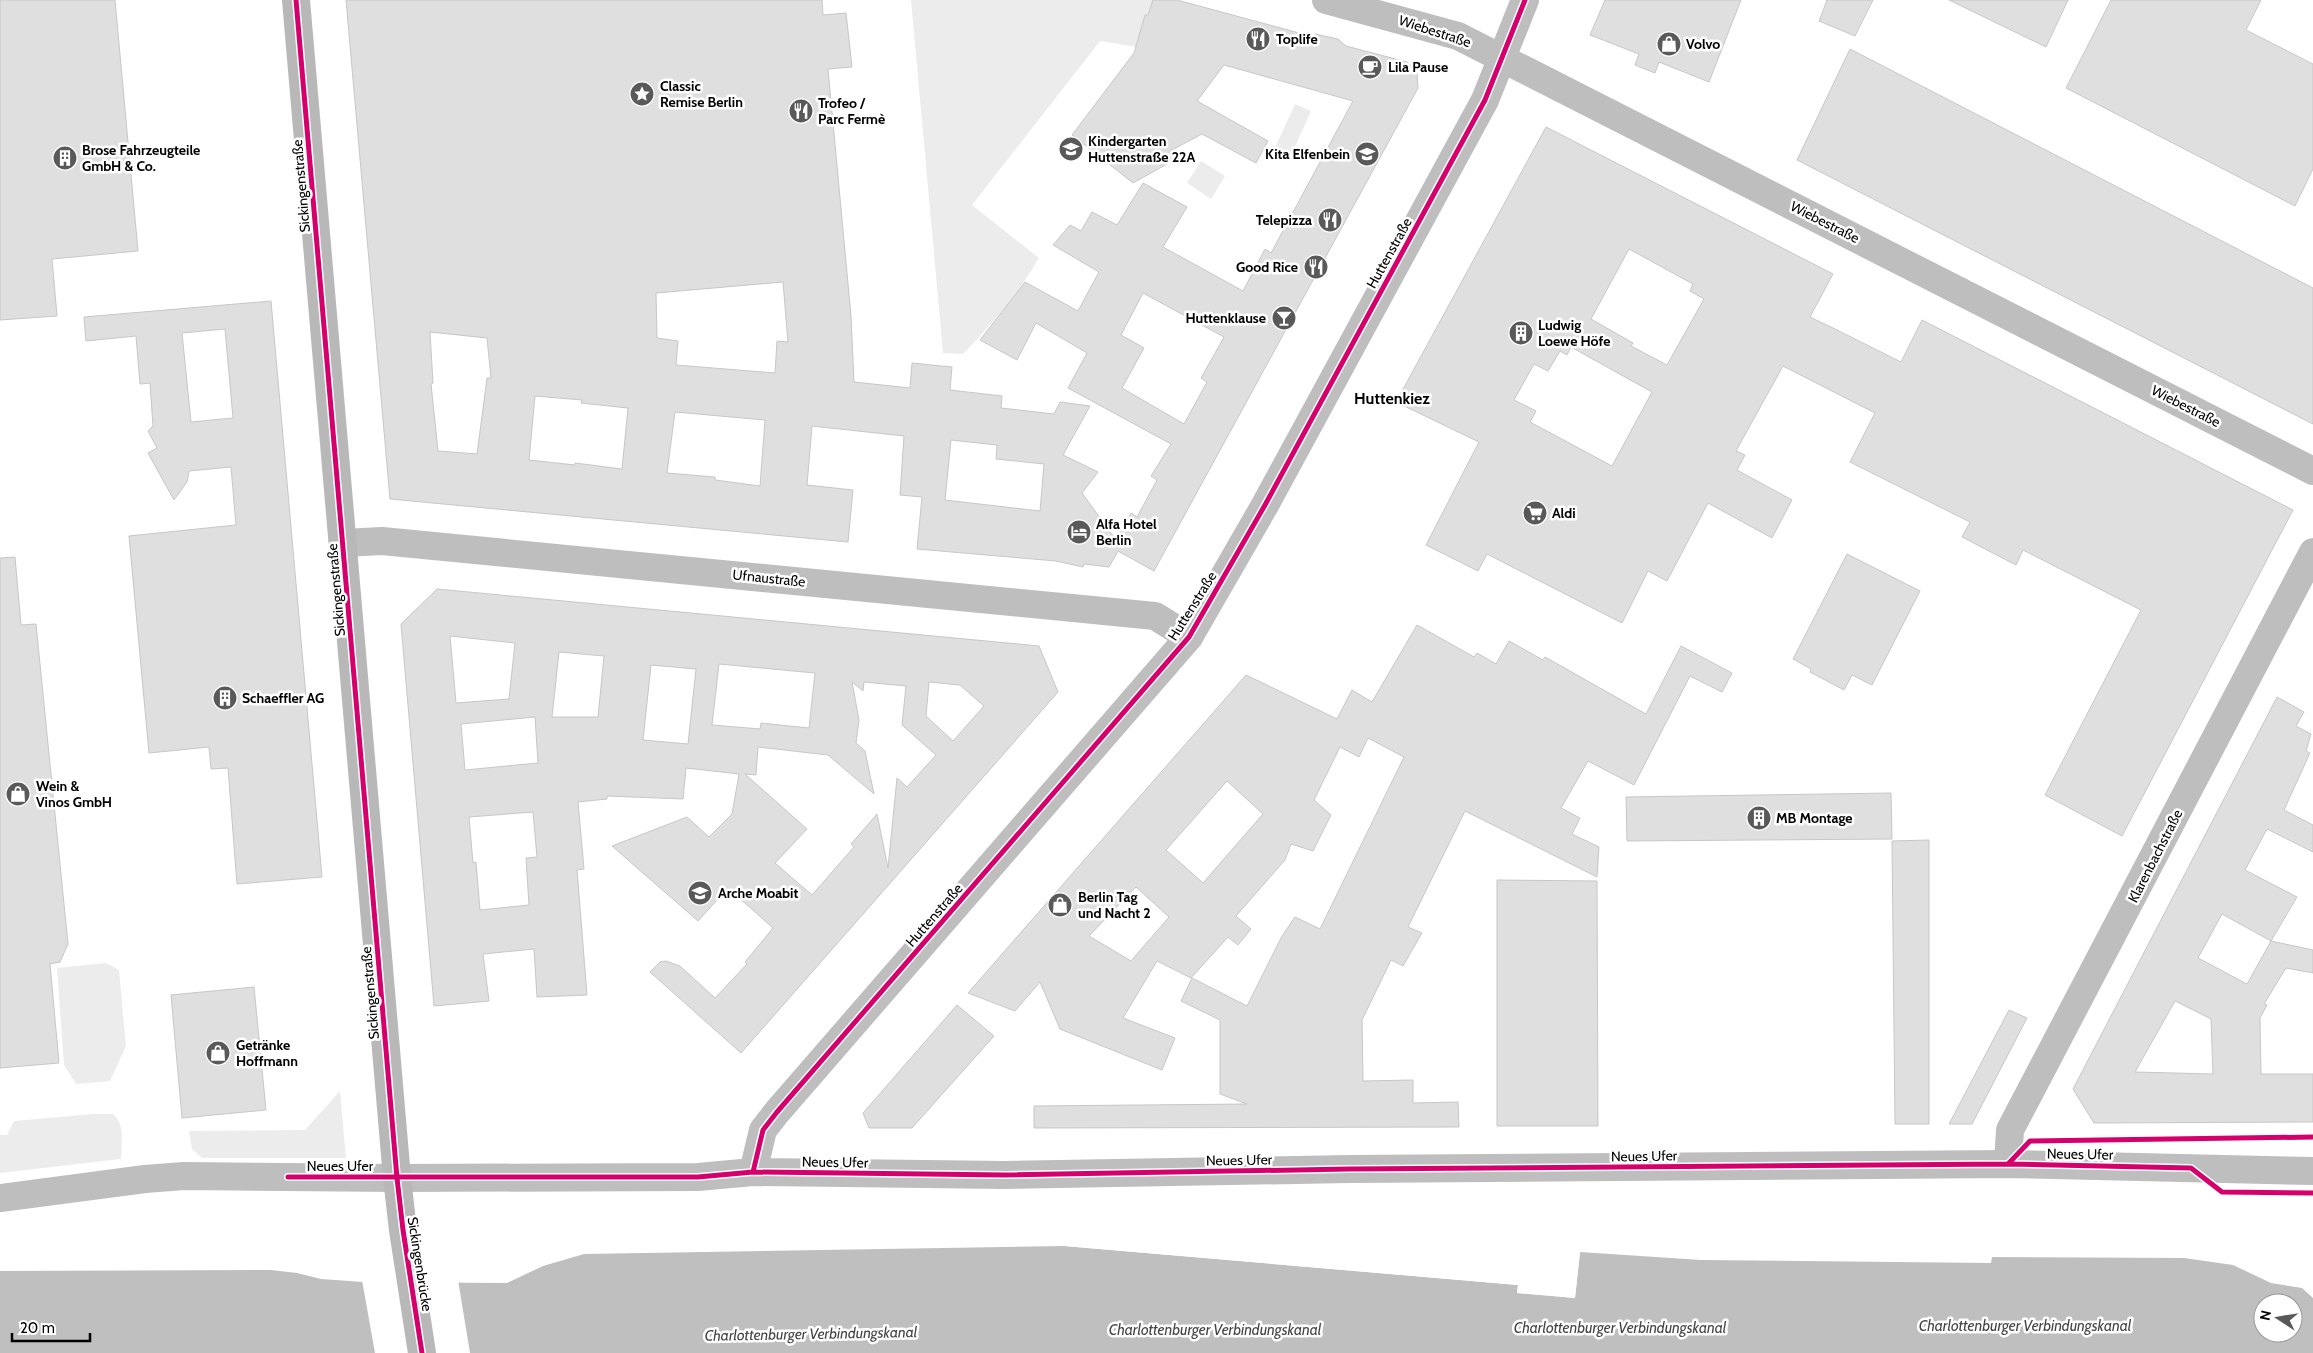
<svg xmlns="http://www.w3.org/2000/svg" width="2313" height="1353" viewBox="0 0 2313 1353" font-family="Cabin,sans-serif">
  <rect width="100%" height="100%" fill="#fff"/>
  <!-- green -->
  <path fill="#ececec" d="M911 0H1153L1143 48 1100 41 972 205 1039 258C1018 294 992 324 963 354L943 353Z
    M1295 104 1311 111 1289 160 1273 152Z
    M1201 161 1225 176 1211 199 1187 183Z
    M106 963 119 970 126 1046 110 1081 76 1084 64 1065 57 968Z
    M340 1091 346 1158H202L192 1149 189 1131 305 1130Z
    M94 1114H113C126 1125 121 1144 121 1159L0 1173V1135H7L14 1121Z"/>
  <!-- water -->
  <path fill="#bfbfbf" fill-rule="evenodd" d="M1064 1246 1518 1285 1517 1293 1575 1298 1580 1252 1701 1260 1991 1263 1992 1257 2184 1258 2233 1265 2271 1283 2302 1288 2313 1298V1353H0V1271L271 1270 297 1273 321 1279 363 1282 507 1283 543 1266 584 1254ZM2263 1303H2293V1333H2263Z"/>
  <!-- pier -->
  <path fill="#fff" d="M1065 1243 1518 1283 1520 1285V1291L1573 1295 1578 1251 1580 1252 1575 1298 1517 1293 1518 1285 1041 1244Z
    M362 1280H458L470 1353H375Z"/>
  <!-- building -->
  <path fill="#dfdfdf" stroke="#c7c7c7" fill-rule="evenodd" d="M0 0H115L138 251 52 259 57 316 0 320Z
    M346 0H822L823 15 846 13 852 67 828 69 851 316 854 382 910 388 912 363 952 367 950 390 1002 396 1001 408 1054 414 1060 402 1090 406 1063 455 1098 472 1082 493 1116 540 1131 513 1137 517 1157 480 1151 476 1171 444 1068 388 1087 353 1036 323 1017 360 980 340 1025 282 1078 311 1099 272 1053 245 1070 225 1081 231 1092 212 1117 225 1143 183 1187 207 1163 247 1243 291 1265 249 1271 253 1353 101 1224 65 1197 101 1268 141 1256 163 1202 134 1170 151 1176 159 1133 183 1072 135 1134 53 1145 15H1148L1153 0H1177L1314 37 1315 34 1338 39 1346 46 1407 62 1417 73 1418 88 1154 571 1118 551 1109 567 1084 564 1083 567 1056 561 917 549 922 497 900 495 904 436 812 426 807 485 853 490 848 542 390 499ZM783 282 788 342 777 341 775 373 676 365 678 341 657 338 656 293ZM1143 293 1224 337 1201 378 1207 382 1184 424 1122 388 1144 348 1121 335ZM430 332 487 338 491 378H487L477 454 438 451 431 384 433 383ZM535 396 582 400 581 403 628 408 622 469 575 463V465L529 460ZM675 412 765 420 760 486 715 480V477L667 473ZM951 440 997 445 996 459 1044 464 1040 511 945 500Z
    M1605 0H1741L1709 82 1659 62 1655 73 1635 65 1639 54 1590 35Z
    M1827 0H1873L1855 36 1819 21Z
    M1949 0H2068L2046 47Z
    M2111 0H2261L2246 30 2313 64V169L2295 206 2066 88Z
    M1850 49 2313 288V424L1797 160Z
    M1546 127 1833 274 1810 317 1835 329 1901 362 1922 320 2293 510 2122 836 2045 795 2141 610 2023 550 2016 565 1962 537 1970 522 1850 462 1875 413 1783 366 1736 451 1745 455 1737 470 1792 500 1772 538 1708 503 1667 581 1648 571 1622 623 1487 554 1478 571 1426 545 1479 442 1396 402ZM1629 249 1693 284 1690 291 1704 299 1667 365 1631 346 1633 343 1591 319ZM1571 347 1652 392 1612 466 1530 422 1536 411 1514 400 1534 364 1548 371 1560 351 1567 355Z
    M271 301 322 877 237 884 228 768 211 769 209 747 149 753 129 536 236 525 231 467 189 471 187 482 174 500 148 453 157 448 148 431 153 426 150 383 140 384 136 336 86 341 84 317ZM225 329 233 418 191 422 182 333Z
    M1847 554 1920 591 1872 685 1852 675 1844 690 1810 672 1811 669 1793 659Z
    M15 557 21 625 36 624 68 944 60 962 50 964 59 1063 0 1068V558Z
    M437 589 1039 646 1058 692 741 1053 650 972 660 962 666 961 680 966 715 998 747 964 745 962 773 928 728 888 698 921 612 846 687 817 709 837 732 814 739 774 686 768 683 799 607 796V799L578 802 584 869 577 870 587 995 537 997 534 949 483 954 489 1001 434 1006 401 624ZM450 636 515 643 509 699 456 703ZM559 652 604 656 598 717H552ZM719 664 815 673 809 728 761 723 760 729 712 725ZM651 665 696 669 688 744 643 740ZM852 682 863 691 864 682 906 686 902 725 936 755 907 787 897 778 888 868 877 814 851 844 854 847 812 895 775 863 807 829 745 774 756 775 758 747 828 755 874 794 865 751 856 743 859 720ZM929 682 960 685 984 706 953 741 926 716ZM535 717 538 763 465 770 461 724ZM533 812 537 857 526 858 529 905 480 910 476 862 473 863 469 817Z
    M1417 625 1474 657 1477 653 1496 664 1509 641 1543 660 1545 657 1646 714 1681 646 1732 673 1722 692 1690 676 1634 785 1588 761 1561 808 1580 818 1572 834 1599 847 1597 877 1465 811 1408 927 1422 933 1403 966 1391 960 1362 1020 1363 1081 1413 1080V1103L1458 1102 1459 1127 1034 1128V1106L1247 1104 1220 1094V1020L1181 1001 1192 978 1247 1006 1282 936 1295 917 1320 929 1404 757 1368 738 1359 757 1340 747 1314 800 1331 815 1313 851 1291 844 1285 860 1236 916 1251 929 1238 945 1228 937 1191 978 1157 961 1123 1018 1175 1038 1162 1070 1060 1029 1040 982 1015 1011 968 993 1246 675 1337 719 1352 690 1372 702ZM1227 781 1263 814 1203 883 1166 850ZM1136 887 1169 917 1131 961 1089 936Z
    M2277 697 2304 712 2296 726 2311 734 2306 751 2310 753 2284 810 2313 825V852L2267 829 2245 870 2297 897 2271 941 2313 950V973L2286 968 2264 1004 2267 1005 2260 1018 2261 1074H2313V1122L2094 1123 2073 1089ZM2222 914 2271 941 2247 984 2198 958ZM2175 1001 2211 1019 2213 1074 2135 1072Z
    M1891 793 1892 839 1627 841 1626 797Z
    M1929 840V1124H1895L1892 841Z
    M1497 880 1597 881 1598 1126H1497Z
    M254 987 266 1110 182 1118 171 995Z
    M957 1005 994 1036 912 1128H869L863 1113Z
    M2009 1010 2027 1018 1972 1124H1949Z"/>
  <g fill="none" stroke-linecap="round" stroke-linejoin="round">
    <!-- minor -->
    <path stroke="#bebebe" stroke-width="28" d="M343 543 382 541 1155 616 1189 637
      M2008 1164 2010 1130 2313 552
      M0 1198 145 1179 184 1176 397 1178"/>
    <!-- tertiary -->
    <path stroke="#bebebe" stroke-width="28" d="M1326 0 1458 36 2313 471
      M753 1172 763 1130 777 1112 1189 637 1265 505 1485 100 1525 0
      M397 1178 698 1177 753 1172 1005 1175 1349 1169 2008 1164 2313 1171"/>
    <!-- secondary -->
    <path stroke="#b8b8b8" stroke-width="28" d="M296 0 397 1178 403 1230 422 1353"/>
    <defs>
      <path id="cycleway" d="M296 0 397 1178 403 1230 422 1353
        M2008 1164 2030 1141 2313 1137
        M753 1172 763 1130 777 1112 1189 637 1265 505 1485 100 1525 0
        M288 1177H698L753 1172 1005 1175 1349 1169 2008 1164 2191 1168 2222 1192 2313 1193"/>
    </defs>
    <!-- cycleway casing -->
    <use href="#cycleway" stroke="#fff" stroke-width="8"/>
    <!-- cycleway -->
    <use href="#cycleway" stroke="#d6006c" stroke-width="5"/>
  </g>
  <!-- icons -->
  <defs>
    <symbol id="restaurant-disc" viewBox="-11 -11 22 22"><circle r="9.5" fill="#595959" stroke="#fff"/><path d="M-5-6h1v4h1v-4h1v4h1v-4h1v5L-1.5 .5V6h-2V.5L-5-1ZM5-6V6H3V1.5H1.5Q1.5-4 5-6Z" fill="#fff"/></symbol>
    <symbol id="shop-disc" viewBox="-11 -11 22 22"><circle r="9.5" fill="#595959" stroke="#fff"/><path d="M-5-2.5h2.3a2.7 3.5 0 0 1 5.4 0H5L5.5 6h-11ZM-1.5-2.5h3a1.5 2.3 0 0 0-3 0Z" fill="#fff"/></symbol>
    <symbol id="cafe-disc" viewBox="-11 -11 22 22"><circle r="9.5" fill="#595959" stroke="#fff"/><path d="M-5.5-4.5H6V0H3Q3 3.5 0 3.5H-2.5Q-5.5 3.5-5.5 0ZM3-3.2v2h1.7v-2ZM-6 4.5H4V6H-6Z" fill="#fff"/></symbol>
    <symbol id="sight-disc" viewBox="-11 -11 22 22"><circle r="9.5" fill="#595959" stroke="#fff"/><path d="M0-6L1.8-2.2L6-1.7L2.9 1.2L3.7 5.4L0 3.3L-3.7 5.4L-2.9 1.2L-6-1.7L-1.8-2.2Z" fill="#fff"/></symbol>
    <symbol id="school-disc" viewBox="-11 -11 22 22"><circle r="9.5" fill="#595959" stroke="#fff"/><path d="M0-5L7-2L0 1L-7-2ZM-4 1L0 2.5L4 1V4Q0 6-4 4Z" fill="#fff"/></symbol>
    <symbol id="building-disc" viewBox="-11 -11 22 22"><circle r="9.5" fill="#595959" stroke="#fff"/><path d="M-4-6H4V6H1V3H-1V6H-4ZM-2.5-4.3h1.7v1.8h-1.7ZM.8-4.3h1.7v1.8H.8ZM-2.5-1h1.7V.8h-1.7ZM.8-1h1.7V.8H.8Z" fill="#fff"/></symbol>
    <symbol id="bar-disc" viewBox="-11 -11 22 22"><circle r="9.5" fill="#595959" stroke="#fff"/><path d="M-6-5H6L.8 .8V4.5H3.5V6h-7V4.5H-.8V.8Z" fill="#fff"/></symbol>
    <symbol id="supermarket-disc" viewBox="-11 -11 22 22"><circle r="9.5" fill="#595959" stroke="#fff"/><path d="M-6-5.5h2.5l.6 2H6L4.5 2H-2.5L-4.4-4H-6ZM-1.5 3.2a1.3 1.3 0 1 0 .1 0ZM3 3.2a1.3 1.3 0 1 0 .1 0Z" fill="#fff"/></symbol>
    <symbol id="hotel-disc" viewBox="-11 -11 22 22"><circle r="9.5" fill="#595959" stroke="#fff"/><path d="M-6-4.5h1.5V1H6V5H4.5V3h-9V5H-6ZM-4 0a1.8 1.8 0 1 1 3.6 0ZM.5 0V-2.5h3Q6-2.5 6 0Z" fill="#fff"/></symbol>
  </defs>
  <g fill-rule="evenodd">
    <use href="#restaurant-disc" x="1244" y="25" width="28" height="28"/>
    <use href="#shop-disc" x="1655" y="30" width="28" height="28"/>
    <use href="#cafe-disc" x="1356" y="53" width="28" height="28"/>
    <use href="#sight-disc" x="628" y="80" width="28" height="28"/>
    <use href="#restaurant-disc" x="787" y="97" width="28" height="28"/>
    <use href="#school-disc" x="1057" y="135" width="28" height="28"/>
    <use href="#school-disc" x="1353" y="140" width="28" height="28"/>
    <use href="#building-disc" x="51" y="144" width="28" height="28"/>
    <use href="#restaurant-disc" x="1316" y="206" width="28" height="28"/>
    <use href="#restaurant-disc" x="1302" y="253" width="28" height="28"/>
    <use href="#bar-disc" x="1270" y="304" width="28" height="28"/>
    <use href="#building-disc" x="1507" y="319" width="28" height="28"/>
    <use href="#supermarket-disc" x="1521" y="499" width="28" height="28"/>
    <use href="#hotel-disc" x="1065" y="518" width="28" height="28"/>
    <use href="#building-disc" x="211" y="684" width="28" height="28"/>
    <use href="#shop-disc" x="4" y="780" width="28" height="28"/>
    <use href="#building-disc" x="1745" y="804" width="28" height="28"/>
    <use href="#school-disc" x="686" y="879" width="28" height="28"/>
    <use href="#shop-disc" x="1046" y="891" width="28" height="28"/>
    <use href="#shop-disc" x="204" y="1039" width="28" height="28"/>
  </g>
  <g text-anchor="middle" stroke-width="5" stroke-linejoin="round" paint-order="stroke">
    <!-- street labels -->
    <g font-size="14" fill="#000" stroke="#fff">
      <text transform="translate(1435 31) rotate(18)" y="5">Wiebestraße</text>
      <text transform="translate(301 186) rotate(-95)" y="5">Sickingenstraße</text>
      <text transform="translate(1825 222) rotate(27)" y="5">Wiebestraße</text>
      <text transform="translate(1389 253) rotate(-61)" y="5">Huttenstraße</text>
      <text transform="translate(2186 406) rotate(27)" y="5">Wiebestraße</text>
      <text transform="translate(769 578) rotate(6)" y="5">Ufnaustraße</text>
      <text transform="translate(336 590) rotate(-95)" y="5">Sickingenstraße</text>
      <text transform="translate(1192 606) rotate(-58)" y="5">Huttenstraße</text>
      <text transform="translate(2155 856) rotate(-63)" y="5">Klarenbachstraße</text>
      <text transform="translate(934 915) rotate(-49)" y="5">Huttenstraße</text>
      <text transform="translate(370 993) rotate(-95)" y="5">Sickingenstraße</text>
      <text transform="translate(2080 1154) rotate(1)" y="5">Neues Ufer</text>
      <text transform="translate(1644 1156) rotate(-1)" y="5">Neues Ufer</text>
      <text transform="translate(1239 1160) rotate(-1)" y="5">Neues Ufer</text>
      <text transform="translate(835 1162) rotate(1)" y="5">Neues Ufer</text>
      <text x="340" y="1171">Neues Ufer</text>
      <text transform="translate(420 1264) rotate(81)" y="5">Sickingenbrücke</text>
    </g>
    <!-- poi labels -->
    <g font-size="14" font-weight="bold" fill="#000" stroke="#fff" text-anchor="start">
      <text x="1276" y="44">Toplife</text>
      <text x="1686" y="49">Volvo</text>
      <text x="1388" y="72">Lila Pause</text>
      <text x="660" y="91">Classic<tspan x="660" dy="16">Remise Berlin</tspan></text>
      <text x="818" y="108">Trofeo /<tspan x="818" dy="16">Parc Fermè</tspan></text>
      <text x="1088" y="146">Kindergarten<tspan x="1088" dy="16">Huttenstraße 22A</tspan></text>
      <text x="82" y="155">Brose Fahrzeugteile<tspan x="82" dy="16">GmbH &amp; Co.</tspan></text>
      <text x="1350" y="159" text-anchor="end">Kita Elfenbein</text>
      <text x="1312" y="225" text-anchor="end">Telepizza</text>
      <text x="1298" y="272" text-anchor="end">Good Rice</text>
      <text x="1266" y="323" text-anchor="end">Huttenklause</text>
      <text x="1538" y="330">Ludwig<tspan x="1538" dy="16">Loewe Höfe</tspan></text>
      <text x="1552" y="518">Aldi</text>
      <text x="1096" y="529">Alfa Hotel<tspan x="1096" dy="16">Berlin</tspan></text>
      <text x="242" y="703">Schaeffler AG</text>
      <text x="36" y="791">Wein &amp;<tspan x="36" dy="16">Vinos GmbH</tspan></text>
      <text x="1776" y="823">MB Montage</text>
      <text x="718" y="898">Arche Moabit</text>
      <text x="1078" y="902">Berlin Tag<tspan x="1078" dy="16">und Nacht 2</tspan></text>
      <text x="236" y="1050">Getränke<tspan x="236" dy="16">Hoffmann</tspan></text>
    </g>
    <!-- water labels -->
    <g font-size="15" font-style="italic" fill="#444" stroke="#fff">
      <text x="2025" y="1331">Charlottenburger Verbindungskanal</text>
      <text x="1620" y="1333">Charlottenburger Verbindungskanal</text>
      <text x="1215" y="1335">Charlottenburger Verbindungskanal</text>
      <text transform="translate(811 1334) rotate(-1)" y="5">Charlottenburger Verbindungskanal</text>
    </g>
    <!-- quarter labels -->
    <g font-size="16" font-weight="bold" fill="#000" stroke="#fff">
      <text x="1392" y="404">Huttenkiez</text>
    </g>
  </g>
  <!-- north arrow -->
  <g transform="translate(2278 1318) rotate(282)"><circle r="24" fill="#ffffff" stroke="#999999"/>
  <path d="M0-4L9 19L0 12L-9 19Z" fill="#595959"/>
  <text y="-8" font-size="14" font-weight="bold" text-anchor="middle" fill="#000000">N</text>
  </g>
  <!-- scale -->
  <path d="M12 1333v8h78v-8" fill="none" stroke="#000000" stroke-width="2.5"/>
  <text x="20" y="1333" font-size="15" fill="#000000" stroke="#ffffff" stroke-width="4" paint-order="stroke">20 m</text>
</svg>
